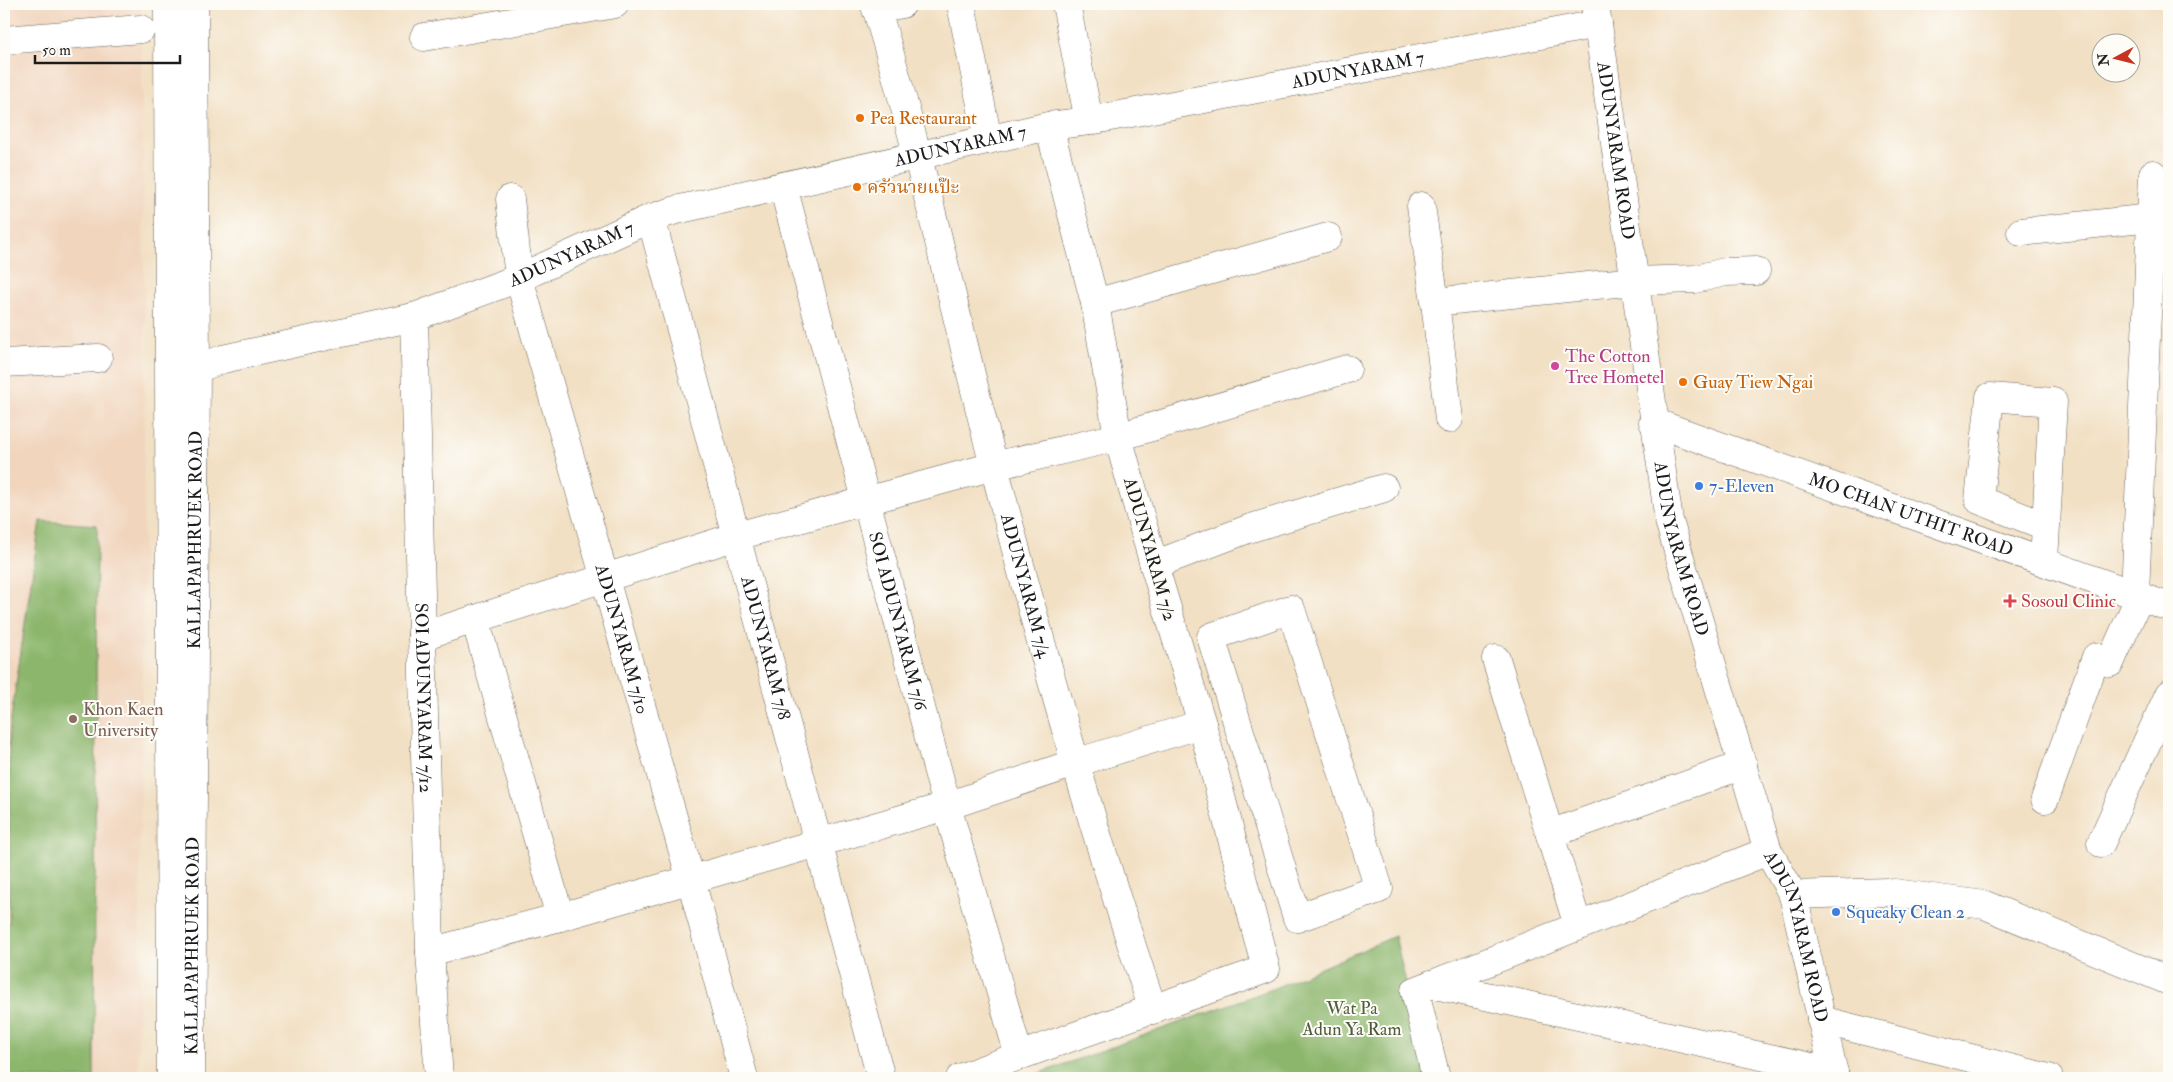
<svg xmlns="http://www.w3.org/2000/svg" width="2173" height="1082" viewBox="0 0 2173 1082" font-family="'IM FELL Double Pica','Noto Serif Thai',serif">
  <rect width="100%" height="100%" fill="#fdfcf7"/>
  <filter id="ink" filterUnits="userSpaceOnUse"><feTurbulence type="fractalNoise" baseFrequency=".02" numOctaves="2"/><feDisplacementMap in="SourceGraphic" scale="10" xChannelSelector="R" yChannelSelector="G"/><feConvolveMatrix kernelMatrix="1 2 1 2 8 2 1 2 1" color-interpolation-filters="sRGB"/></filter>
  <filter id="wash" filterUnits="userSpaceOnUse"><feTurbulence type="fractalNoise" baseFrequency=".0096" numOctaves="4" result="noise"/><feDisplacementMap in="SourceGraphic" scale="20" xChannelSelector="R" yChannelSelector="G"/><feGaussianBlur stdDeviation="1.12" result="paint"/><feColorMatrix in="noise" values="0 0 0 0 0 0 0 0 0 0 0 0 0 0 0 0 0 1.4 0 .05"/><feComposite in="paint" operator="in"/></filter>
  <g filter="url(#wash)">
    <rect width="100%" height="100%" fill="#f2e0c4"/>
    <!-- built -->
    <path fill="#f1d5bd" d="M4 4H141L145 359 138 1078H4Z"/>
    <!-- forest -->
    <path fill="#8cb66c" stroke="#546944" d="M40 521 97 525 94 1078H4V924L9 923V732Z
      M1395 936 1428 1078H1026L1272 989Z"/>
  </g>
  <g filter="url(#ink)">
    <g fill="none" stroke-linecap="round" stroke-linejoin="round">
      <defs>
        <g id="minor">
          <path id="s1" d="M875 4C922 156 954 312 994 466 1041 649 1093 831 1153 1010"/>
          <path d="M961 4 988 140"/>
          <path d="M1066 4 1089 121"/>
          <path id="s2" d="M1595 4 1669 521 1768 851 1793 895 1835 1078"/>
          <path d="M876 9 902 4"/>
          <path d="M424 37 615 4"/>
          <path d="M4 40 141 29"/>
          <path id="s3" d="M783 186 947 806 1019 1056"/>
          <path id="s4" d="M510 199 519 278 691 880 744 1078"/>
          <path d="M1421 206 1435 302"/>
          <path id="s5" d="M651 218 881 1078"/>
          <path d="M2021 232 2151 218"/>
          <path d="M1095 303 1328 237"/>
          <path id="s6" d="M414 317 430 952 439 1078"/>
          <path d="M4 363 98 358"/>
          <path id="s7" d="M196 369 223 359 414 317 519 278 651 218 676 210 1049 126 1089 121 1598 24"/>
          <path d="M1449 419 1435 302 1635 281 1695 279 1725 272 1756 271"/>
          <path id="s8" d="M1653 422 2169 607"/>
          <path d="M2044 561 2053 402 1990 397 1979 500 2045 526"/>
          <path d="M1154 565 1248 529 1384 488"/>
          <path d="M2135 594 2153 174"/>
          <path d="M1291 609 1379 889 1297 918 1211 637Z"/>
          <path d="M475 619 560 917"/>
          <path d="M422 636 737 536 994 466 1118 437 1347 369"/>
          <path d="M1496 659 1578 926"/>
          <path d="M2045 799 2096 657 2110 663 2140 596"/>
          <path d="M1550 834 1743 765"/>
          <path d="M2101 843 2169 694"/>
          <path d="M1793 895 1887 892 1985 905 2169 981"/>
          <path d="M430 952 560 917 947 806 1075 763 1202 724"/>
          <path d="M1431 984 1834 1072"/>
          <path d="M1821 1020 2049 1078"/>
          <path d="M960 1078C1061 1039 1164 1006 1266 969L1202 724 1154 565 1118 437 1095 303 1049 126"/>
          <path d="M1436 1078 1415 991 1768 851"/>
        </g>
        <g id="major">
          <path d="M168 4 171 1078"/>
          <path id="s9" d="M191 1078 196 369 194 4"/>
        </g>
      </defs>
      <!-- minor casing -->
      <use href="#minor" stroke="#676157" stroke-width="29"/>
      <!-- major casing -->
      <use href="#major" stroke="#676157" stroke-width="29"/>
      <!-- minor -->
      <use href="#minor" stroke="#fff" stroke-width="28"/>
      <!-- major -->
      <use href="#major" stroke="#fff" stroke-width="28"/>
    </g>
  </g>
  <!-- markers -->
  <g fill="#e8710a" stroke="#fdfcf7" stroke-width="2">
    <circle cx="860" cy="118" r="5"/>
    <circle cx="857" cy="187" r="5"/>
    <circle cx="1683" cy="382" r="5"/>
  </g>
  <circle fill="#d1479c" stroke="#fdfcf7" stroke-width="2" cx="1555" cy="366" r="5"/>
  <g fill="#3f7fe0" stroke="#fdfcf7" stroke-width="2">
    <circle cx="1699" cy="486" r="5"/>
    <circle cx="1836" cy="912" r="5"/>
  </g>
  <path fill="#e0444e" stroke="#fdfcf7" stroke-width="2" d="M2007.5 593.5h5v5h5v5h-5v5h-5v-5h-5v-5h5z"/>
  <circle fill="#8d6e63" stroke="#fdfcf7" stroke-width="2" cx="73" cy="719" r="5"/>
  <g text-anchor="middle" stroke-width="4" stroke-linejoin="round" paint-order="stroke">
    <!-- street labels -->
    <g font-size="18" fill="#1c1c1c" stroke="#fdfcf7">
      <text dy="6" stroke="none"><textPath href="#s7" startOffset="1204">ADUNYARAM 7</textPath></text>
      <text dy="6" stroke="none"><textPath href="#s7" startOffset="799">ADUNYARAM 7</textPath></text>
      <text dy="6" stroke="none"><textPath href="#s2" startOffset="148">ADUNYARAM ROAD</textPath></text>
      <text dy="6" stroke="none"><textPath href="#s7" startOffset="394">ADUNYARAM 7</textPath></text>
      <text dy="6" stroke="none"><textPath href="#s8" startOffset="274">MO CHAN UTHIT ROAD</textPath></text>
      <text dy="6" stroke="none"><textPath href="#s9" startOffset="538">KALLAPAPHRUEK ROAD</textPath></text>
      <text transform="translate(1150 549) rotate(74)" y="6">ADUNYARAM 7/2</text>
      <text dy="6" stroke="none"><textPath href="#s2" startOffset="552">ADUNYARAM ROAD</textPath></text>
      <text dy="6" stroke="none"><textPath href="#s1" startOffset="601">ADUNYARAM 7/4</textPath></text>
      <text dy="6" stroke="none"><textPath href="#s3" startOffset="450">SOI ADUNYARAM 7/6</textPath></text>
      <text dy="6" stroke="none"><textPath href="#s4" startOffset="455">ADUNYARAM 7/10</textPath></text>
      <text dy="6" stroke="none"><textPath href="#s5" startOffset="445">ADUNYARAM 7/8</textPath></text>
      <text dy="6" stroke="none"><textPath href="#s6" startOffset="381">SOI ADUNYARAM 7/12</textPath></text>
      <text dy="6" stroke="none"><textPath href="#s2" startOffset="958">ADUNYARAM ROAD</textPath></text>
      <text dy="6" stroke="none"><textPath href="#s9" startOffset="132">KALLAPAPHRUEK ROAD</textPath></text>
    </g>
    <!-- food labels -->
    <g font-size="18" fill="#c56008" stroke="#fdfcf7" text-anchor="start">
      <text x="870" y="124">Pea Restaurant</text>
      <text x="867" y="193">ครัวนายแป๊ะ</text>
      <text x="1693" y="388">Guay Tiew Ngai</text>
    </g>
    <!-- hotel labels -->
    <g font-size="18" fill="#b23c85" stroke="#fdfcf7" text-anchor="start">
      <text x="1565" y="362">The Cotton<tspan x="1565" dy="21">Tree Hometel</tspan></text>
    </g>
    <!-- shop labels -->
    <g font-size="18" fill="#366cbe" stroke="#fdfcf7" text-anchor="start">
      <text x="1709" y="492">7-Eleven</text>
      <text x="1846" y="918">Squeaky Clean 2</text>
    </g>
    <!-- health labels -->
    <g font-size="18" fill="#be3a42" stroke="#fdfcf7" text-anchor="start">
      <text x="2021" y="607">Sosoul Clinic</text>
    </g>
    <!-- education labels -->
    <g font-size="18" fill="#785e54" stroke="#fdfcf7" text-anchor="start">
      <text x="83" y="715">Khon Kaen<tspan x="83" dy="21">University</tspan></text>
    </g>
    <!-- park labels -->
    <g font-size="18" fill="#505c3e" stroke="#fdfcf7">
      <text x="1352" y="1014">Wat Pa<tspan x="1352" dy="21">Adun Ya Ram</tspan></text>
    </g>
  </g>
  <!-- margin -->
  <rect width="2173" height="1082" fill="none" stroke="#fdfcf7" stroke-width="20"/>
  <!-- north arrow -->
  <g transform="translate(2116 58) rotate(263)"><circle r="24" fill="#fdfcf7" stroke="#a3a29f"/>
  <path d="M0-4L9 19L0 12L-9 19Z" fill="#c8321e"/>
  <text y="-8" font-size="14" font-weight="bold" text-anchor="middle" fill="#1c1c1c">N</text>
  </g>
  <!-- scale -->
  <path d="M35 55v8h145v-8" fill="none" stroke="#1c1c1c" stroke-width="2.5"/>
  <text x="42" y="55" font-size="15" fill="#1c1c1c" stroke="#fdfcf7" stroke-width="4" paint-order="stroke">50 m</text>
</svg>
